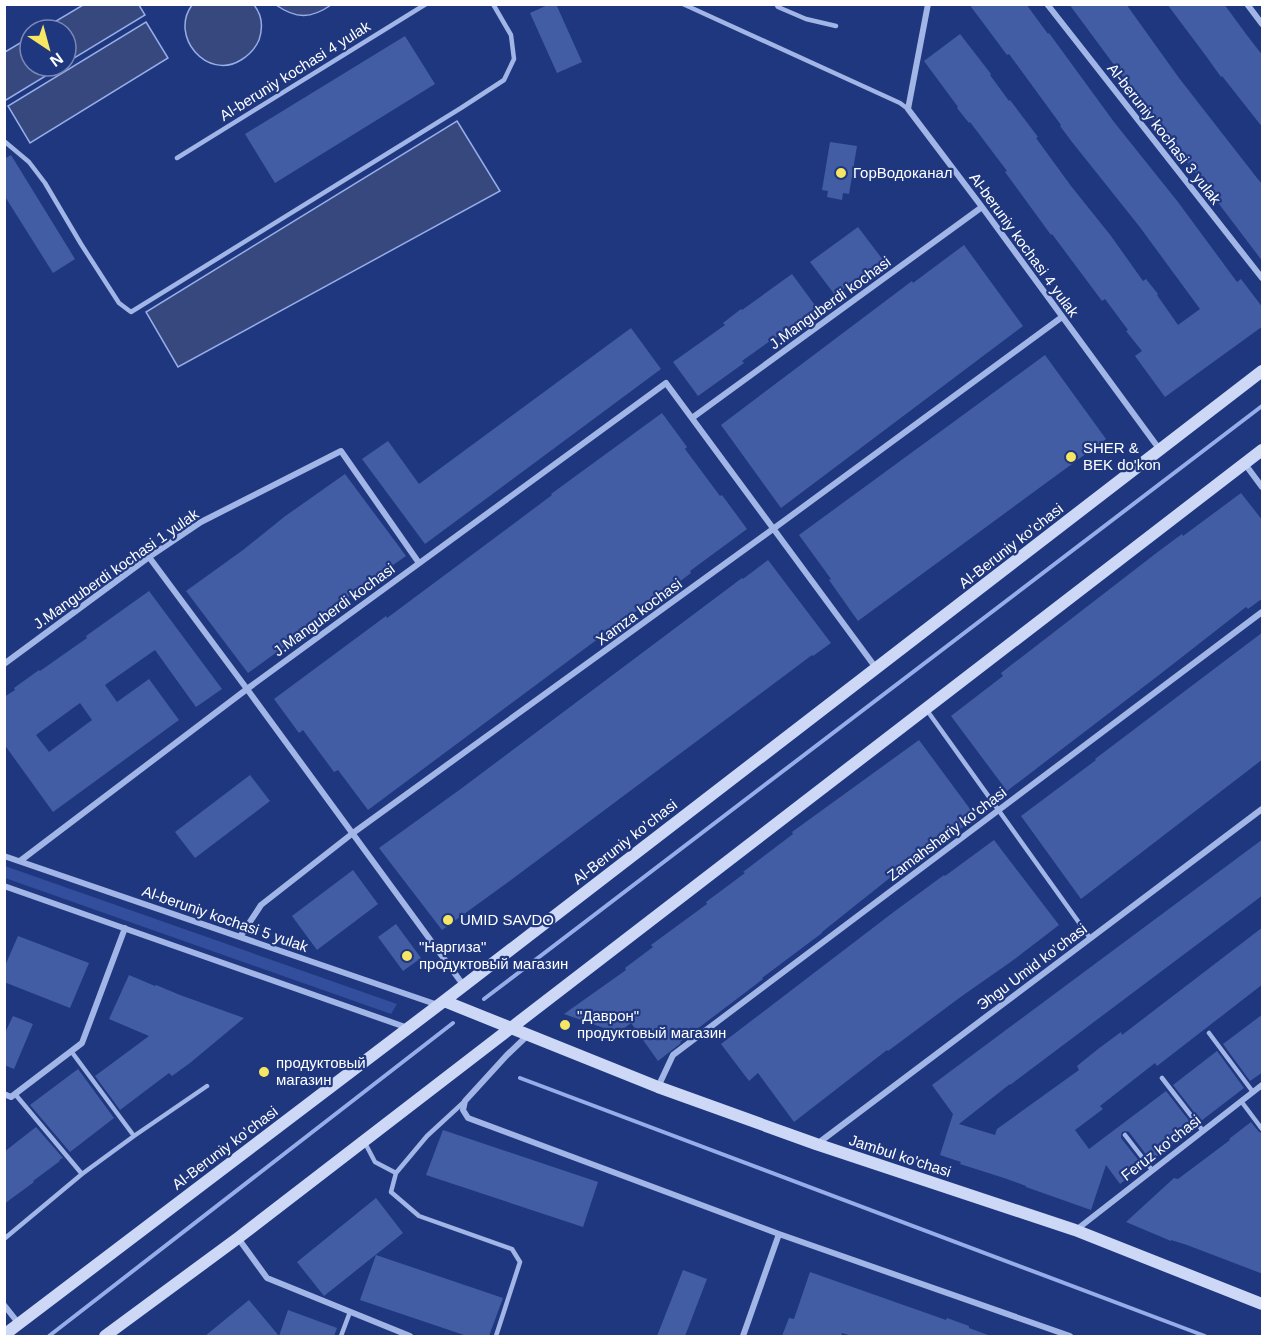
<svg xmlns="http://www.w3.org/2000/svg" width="1267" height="1341" viewBox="0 0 1267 1341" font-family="Arial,sans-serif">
  <rect width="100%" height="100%" fill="#1f377e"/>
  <!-- green -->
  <path fill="#324e9c" d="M5 866 397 1004 391 1014 5 878Z"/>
  <!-- water -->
  <path fill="#36487d" stroke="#96ade9" stroke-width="1.5" d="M83 5H139L145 15 66 63V30H41Z
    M192 5H254C262 15 263 28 259 40 255 49 249 55 241 60 207 81 169 36 192 5Z
    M276 5H331C311 19 296 19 276 5Z
    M146 22 168 58 30 143 8 106Z
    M30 37V66H62L6 100 4 98 5 52Z
    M457 121 500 191 178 367 146 312Z"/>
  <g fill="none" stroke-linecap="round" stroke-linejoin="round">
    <!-- stream -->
    <path stroke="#96ade9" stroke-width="4" d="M484 999 1262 406
      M520 1078 1205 1336
      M49 1336 453 1023"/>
  </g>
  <!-- building -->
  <path fill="#435da5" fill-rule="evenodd" d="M550 4H556L582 62 557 73 530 13Z
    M969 4H1026L1048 34 1049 33 1114 122 1178 202 1237 282 1241 279 1263 308V326L1165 397 1135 356 1142 351 1126 331 1128 330 1105 299 1102 301 1052 234 1051 235 1005 172 1007 171 970 122 969 123 957 108 958 107 924 61 960 34 991 74 990 75 1009 101 1010 100 1038 137 1036 138 1071 186 1111 236 1143 281 1146 279 1158 294 1157 295 1178 325 1200 309 1139 226 1072 142 1060 126 1061 125 1009 54 1007 55Z
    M1069 4H1126L1179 78 1257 178 1263 185V262L1188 163 1171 142V143L1136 98 1125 82 1126 81Z
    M1167 4H1224L1246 34 1263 56V128L1222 76 1221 77 1206 56Z
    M405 36 435 84 275 183 245 134Z
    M830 142 857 146 849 194 843 193 842 200 827 197 828 191 822 190Z
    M11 155 75 259 53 273 4 195V159Z
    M858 227 883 260 835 295 810 262Z
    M964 245 1023 326 781 508 721 425 912 281 913 283Z
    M792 274 817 308 774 339V338L742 361 744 363 698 396 673 362 725 325 723 323 741 309 742 310Z
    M631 328 661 369 425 544 362 459 388 441 419 484Z
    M1045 355 1106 439 858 621 829 580 831 579 799 535Z
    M662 413 687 447 685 449 720 496 722 495 747 529 690 571 691 573 647 606 646 604 591 644 368 810 338 770 334 772 303 730 299 733 274 699 386 616 387 618 508 528 552 495 551 494Z
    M345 474 406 556 360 588 295 639 248 673 186 591 243 550 284 517Z
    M1241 493 1263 521V598L1248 609 1246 607 1159 675 1007 791 951 716 1003 676 1001 673 1159 551 1182 534 1183 536Z
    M768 560 831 643 813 656 812 655 511 880 442 930 379 848 462 788 742 578 743 579Z
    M149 591 222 689 196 707 155 650 105 685 117 702 149 679 179 720 53 812 4 744V697L15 690 14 688 39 670 40 671 87 638 86 636ZM80 703 92 720 49 752 36 735Z
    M1263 632V759L1081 899 1021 816 1096 760 1095 759Z
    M919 740 976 817 954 834 953 833 927 853 926 851 902 870 901 869 822 932V933L762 978 763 979 680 1042 681 1043 658 1061 631 1023 618 1033 564 1014 626 970 625 968 653 947 651 945 707 904 706 902 745 873 743 872 793 834 792 832Z
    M250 775 270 801 195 858 175 832Z
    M1263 839V895L1010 1085V1084L959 1124 995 1135 997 1129 1079 1070 1077 1066 1098 1049 1121 1032 1122 1035 1263 927V984L1157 1066 1155 1063 1100 1106 1103 1109 1075 1130 1089 1149 1166 1091 1194 1127 1151 1161 1129 1132 1125 1131 1122 1132 1121 1135V1138L1143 1166 1120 1184 1106 1165 1091 1210 1026 1187V1186L1004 1178 960 1164 961 1162 940 1155 953 1114 932 1085Z
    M994 840 1059 925 1012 961 962 996 888 1051 887 1050 794 1122 758 1073 749 1081 721 1044 895 911 944 875 945 876Z
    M353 870 378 904 317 950 292 916Z
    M396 924 421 958 403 971 378 937Z
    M18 936 89 963 70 1008 4 982V968Z
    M129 975 155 986 156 985 180 995 244 1018 190 1063 172 1076 169 1073 120 1110 95 1076 149 1036 109 1019Z
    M1263 1014V1072L1250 1081 1223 1044Z
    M13 1016 33 1024 14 1069 4 1065V1035Z
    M1217 1051 1244 1088 1201 1121 1173 1085Z
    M78 1069 114 1118 70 1152 30 1105Z
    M1251 1122 1259 1132 1263 1133V1274L1187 1245 1171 1240V1241L1126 1222 1174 1178 1178 1179 1230 1140 1229 1139Z
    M36 1127 63 1158 59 1160 60 1161 33 1181 34 1182 4 1204V1152Z
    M443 1130 598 1182 583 1227 426 1175Z
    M376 1198 403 1233 324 1296 297 1262Z
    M376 1255 503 1298 489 1336H467L360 1300Z
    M683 1270 707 1279 685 1336H657Z
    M810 1272 946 1320 947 1318 969 1326V1328L988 1335V1336H852L842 1333 841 1336H782L789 1318 794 1319Z
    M249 1300 279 1336 288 1310 337 1328 334 1336H205Z"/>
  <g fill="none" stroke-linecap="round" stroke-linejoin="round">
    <!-- lane -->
    <path stroke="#a2b5e7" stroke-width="4.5" d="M683 4 900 103 908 109
      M776 4 778 7 806 19 836 26
      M4 141 29 162 45 183 81 244 119 303 131 312 461 108 504 80 514 59 511 35 493 4
      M177 158 426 4
      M926 709 1090 938
      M1209 1033 1253 1092
      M71 1051 134 1136 207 1086
      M1162 1078 1203 1131
      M15 1094 82 1174 134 1136
      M465 1101 427 1136 396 1173 391 1192 419 1216 512 1249 520 1262 496 1336
      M1241 1101 1262 1129
      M1125 1135 1152 1170
      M365 1143 375 1162 396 1173
      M4 1239 82 1174
      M341 1336 350 1312"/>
    <!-- street -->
    <path stroke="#a2b5e7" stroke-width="6" d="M928 4 908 109 982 207 1160 450
      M1047 4 1262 278
      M1247 4 1262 24
      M692 418 982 207
      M1245 464 1262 487
      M149 557 247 689 464 986
      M4 664 149 557 201 522 341 451 419 563
      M4 856 438 1005
      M20 861 247 689 666 383 876 668
      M4 886 408 1028
      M240 937 261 905 353 833 773 529 1062 317
      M528 1035 507 1055 465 1101 463 1110 468 1118 779 1234 1070 1336
      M658 1087 673 1055 1262 612
      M4 1094 11 1097 82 1043 125 928
      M817 1144 1262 809
      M1076 1230 1262 1085
      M238 1238 267 1278 410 1336
      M4 1305 19 1324
      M743 1336 779 1234"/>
    <!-- secondary -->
    <path stroke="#cdd7f6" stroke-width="12" d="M444 1001 658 1087 816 1144 1075 1230 1262 1304
      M4 1335 444 1001 1262 371
      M105 1336 238 1238 1262 450"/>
  </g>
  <!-- markers -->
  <g fill="#f6e662" stroke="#1f377e" stroke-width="2">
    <circle cx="841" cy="173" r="6"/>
    <circle cx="1071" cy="457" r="6"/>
    <circle cx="448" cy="920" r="6"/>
    <circle cx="407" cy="956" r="6"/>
    <circle cx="565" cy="1025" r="6"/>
    <circle cx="264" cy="1072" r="6"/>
  </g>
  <g text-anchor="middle" stroke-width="4.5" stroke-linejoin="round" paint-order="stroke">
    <!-- street labels -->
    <g font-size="15" fill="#fff" stroke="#1f377e">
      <text transform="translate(295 71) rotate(-32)" y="5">Al-beruniy kochasi 4 yulak</text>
      <text transform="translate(1164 134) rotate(52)" y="5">Al-beruniy kochasi 3 yulak</text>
      <text transform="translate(1024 245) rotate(54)" y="5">Al-beruniy kochasi 4 yulak</text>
      <text transform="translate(830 303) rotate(-36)" y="5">J.Manguberdi kochasi</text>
      <text transform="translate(1011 546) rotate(-38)" y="5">Al-Beruniy ko’chasi</text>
      <text transform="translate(116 569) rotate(-35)" y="5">J.Manguberdi kochasi 1 yulak</text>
      <text transform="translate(334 610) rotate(-36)" y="5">J.Manguberdi kochasi</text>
      <text transform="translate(639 612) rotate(-36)" y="5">Xamza kochasi</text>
      <text transform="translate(947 834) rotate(-37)" y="5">Zamahshariy ko'chasi</text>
      <text transform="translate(625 842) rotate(-38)" y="5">Al-Beruniy ko’chasi</text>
      <text transform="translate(225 919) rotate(19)" y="5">Al-beruniy kochasi 5 yulak</text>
      <text transform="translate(1032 967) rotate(-37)" y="5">Эhgu Umid ko’chasi</text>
      <text transform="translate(225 1148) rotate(-37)" y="5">Al-Beruniy ko’chasi</text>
      <text transform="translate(1161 1148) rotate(-38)" y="5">Feruz ko'chasi</text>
      <text transform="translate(900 1156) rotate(18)" y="5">Jambul ko'chasi</text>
    </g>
    <!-- poi labels -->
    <g font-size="15" fill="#fff" stroke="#1f377e" text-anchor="start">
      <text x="853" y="178">ГорВодоканал</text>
      <text x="1083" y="453">SHER &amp;<tspan x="1083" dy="17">BEK do'kon</tspan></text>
      <text x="460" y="925">UMID SAVDO</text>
      <text x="419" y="952">"Наргиза"<tspan x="419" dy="17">продуктовый магазин</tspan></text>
      <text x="577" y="1021">"Даврон"<tspan x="577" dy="17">продуктовый магазин</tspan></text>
      <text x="276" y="1068">продуктовый<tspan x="276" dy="17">магазин</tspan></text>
    </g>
  </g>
  <!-- border -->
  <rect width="1267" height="1341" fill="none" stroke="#ffffff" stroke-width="12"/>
  <!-- north arrow -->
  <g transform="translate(48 48) rotate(144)"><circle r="28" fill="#1f377e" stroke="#7987b2" stroke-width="1.5"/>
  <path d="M0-4.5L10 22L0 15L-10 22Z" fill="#f6e662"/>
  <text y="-9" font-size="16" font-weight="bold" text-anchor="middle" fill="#ffffff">N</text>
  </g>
</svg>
